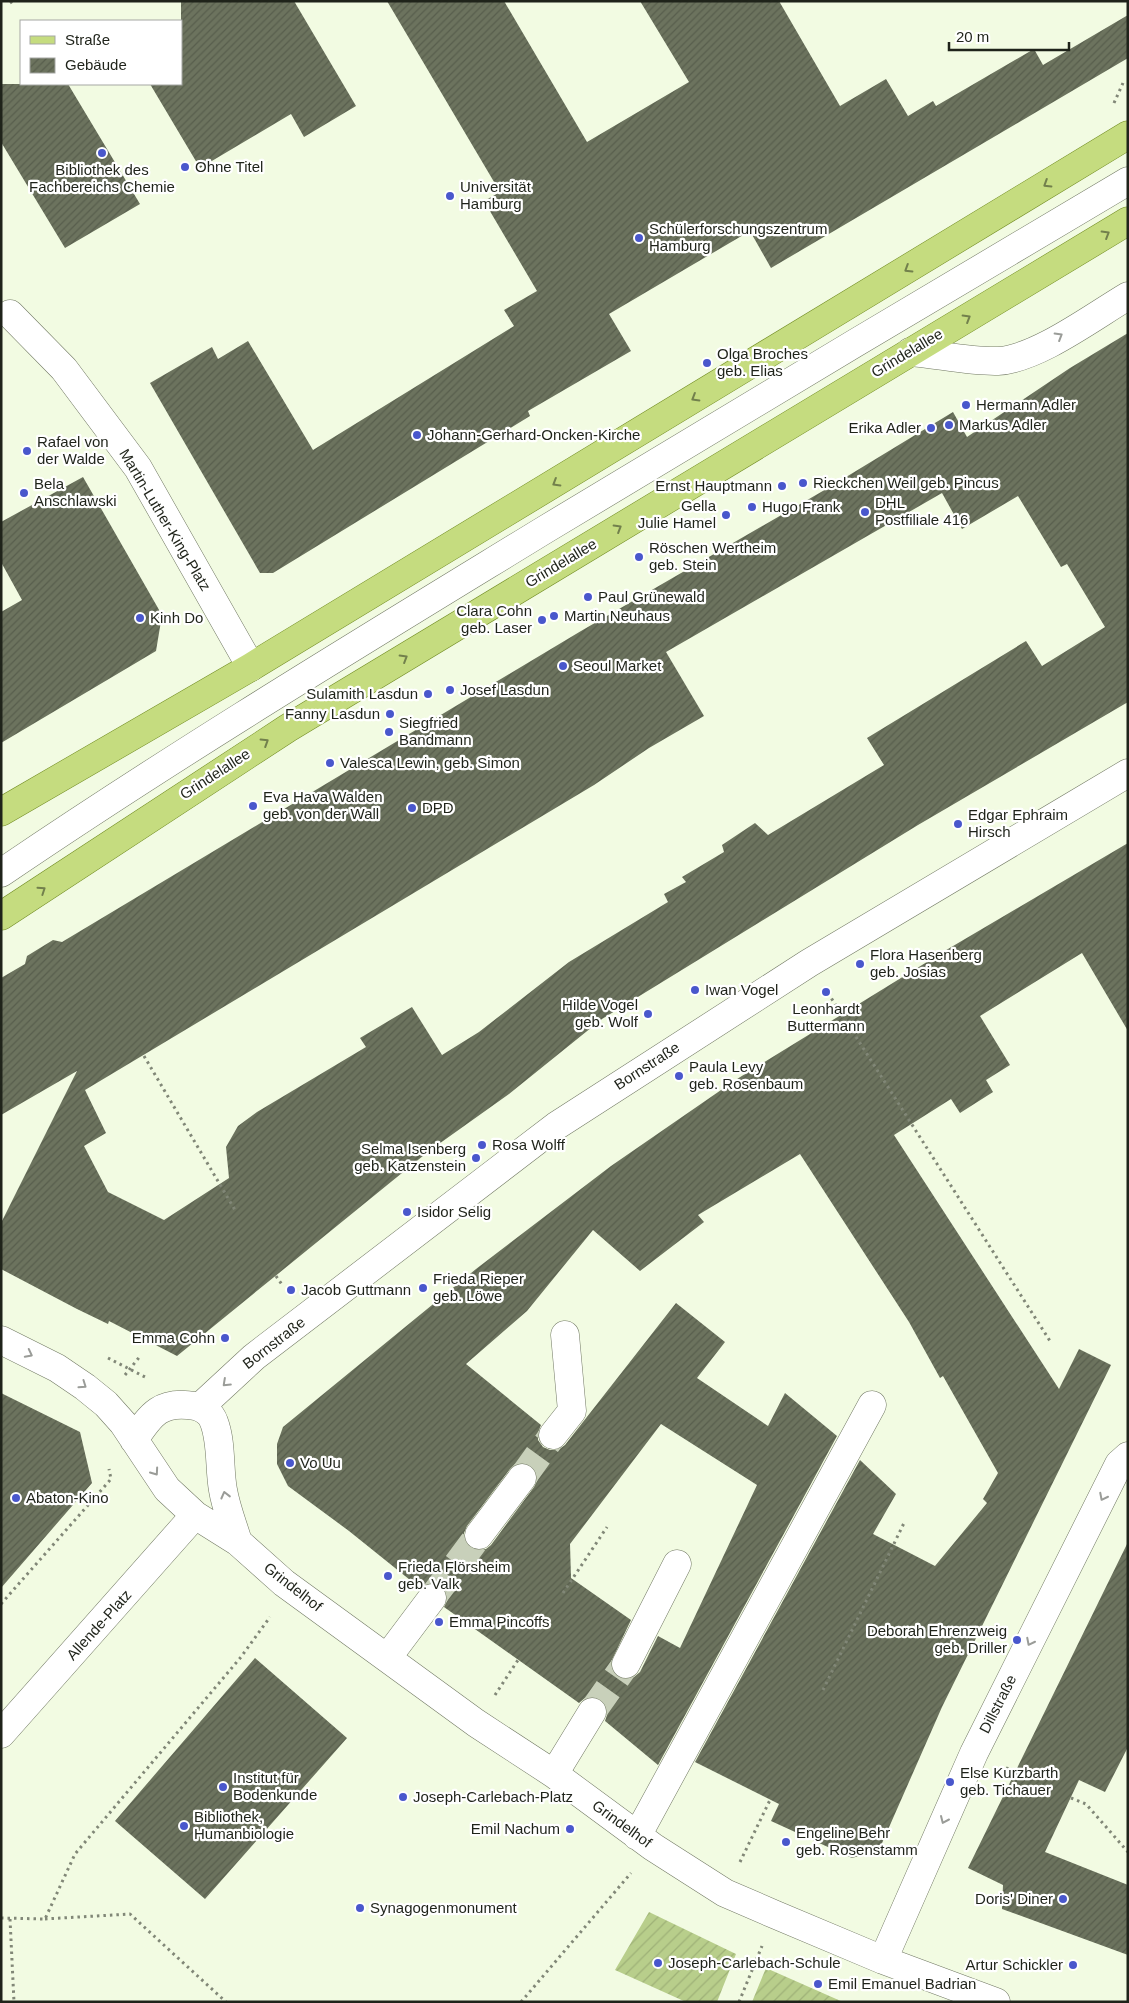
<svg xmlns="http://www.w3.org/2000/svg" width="1129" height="2003" viewBox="0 0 1129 2003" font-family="Arial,sans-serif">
  <defs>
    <pattern id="garden-furrows" width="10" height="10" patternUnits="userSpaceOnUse" patternTransform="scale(1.25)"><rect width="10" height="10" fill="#b8ce8b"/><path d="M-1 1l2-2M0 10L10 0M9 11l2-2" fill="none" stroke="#9eb177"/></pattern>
    <pattern id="building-hatch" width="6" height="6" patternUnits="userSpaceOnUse" patternTransform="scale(1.25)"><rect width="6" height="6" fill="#6c735e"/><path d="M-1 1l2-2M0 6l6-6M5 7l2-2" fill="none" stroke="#585e4d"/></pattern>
  </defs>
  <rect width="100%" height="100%" fill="#f2fbe2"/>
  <!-- garden -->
  <path fill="url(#garden-furrows)" d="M649 1912 736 1954 717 2002H686L615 1970Z
    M766 1968 843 2002H752Z"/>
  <!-- building -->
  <path fill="url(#building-hatch)" fill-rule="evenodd" d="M181 1H294L356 106 304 137 291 114 200 168 150 84H181Z
    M387 1H504L587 142 689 82 640 1H779L840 106 886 79 908 116 933 101 936 106 1034 49 1043 65 1128 15V58L771 268 750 231 609 314 631 351 528 411 530 416 273 573H260L150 383 212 347 218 359 248 341 313 450 514 326 504 310 537 291 484 201 500 192Z
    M1 84H68L140 204 65 248 1 142Z
    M1128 333V702L918 825 602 1019 509 1094 429 1151 177 1356 109 1321 108 1324 77 1309 1 1269V1223L77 1071 1 1115V978L25 964 27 956 53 940 62 942 581 631 828 488 953 412 967 437 1070 368ZM942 493 962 529 1018 496 1061 567 1067 564 1105 627 1042 666 1026 641 867 738 884 765 768 835 755 823 722 845 724 852 682 877 686 882 664 894 668 902 569 962 479 1032 442 1055 412 1007 360 1038 366 1047 257 1112 238 1126 226 1147 229 1178 164 1220 108 1192 84 1146 106 1133 85 1090 594 785 649 748 704 716 666 652Z
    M83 477 162 615 156 651 1 743V612L22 600 1 562V522Z
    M1128 843V1031L1082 953 980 1016 1010 1065 986 1080 993 1092 960 1113 951 1099 894 1135 1059 1389 1079 1349 1111 1365 942 1707 879 1850 852 1858 771 1821 779 1804 695 1762 860 1460 896 1494 873 1534 935 1566 987 1503 983 1499 998 1473 943 1376 940 1378 909 1322 800 1154 698 1215 704 1222 640 1271 593 1230 527 1311 466 1364 541 1425 538 1433V1440L543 1447 550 1450H558L565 1445 676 1303 725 1342 697 1378 768 1426 785 1393 837 1436 658 1765 605 1721 608 1712 606 1705 601 1699 592 1696 585 1698 579 1703 444 1607 448 1599 446 1591 442 1586 433 1582 425 1584 420 1588 349 1531 288 1486 277 1464V1444L283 1427 476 1269 611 1166 737 1079 948 949ZM661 1424 757 1485 680 1648 658 1636 640 1672 634 1677 626 1680 619 1678 613 1673 610 1664 631 1620 571 1578 570 1544ZM523 1462 531 1465 536 1471 538 1479 534 1487 491 1545 486 1549 478 1550 470 1548 464 1541V1533L467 1526 510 1469 515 1464Z
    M1 1393 80 1432 92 1483 1 1588Z
    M1128 1542V1747L1105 1792 1079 1780 1045 1852 1128 1885V1955L1002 1909 1003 1885 968 1868Z
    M255 1658 347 1738 205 1899 115 1821Z"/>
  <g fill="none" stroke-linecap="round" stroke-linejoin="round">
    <!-- minor-tunnel -->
    <path stroke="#c8d0ba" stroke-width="28" stroke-dasharray="28 14" stroke-linecap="butt" d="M522 1478 553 1435
      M432 1598 479 1535
      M592 1712 626 1664"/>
    <defs>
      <path id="minor" d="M10 314 64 369 138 468 251 667
        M910 352C936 354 972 362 998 361 1037 359 1094 316 1128 296
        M1 873C179 752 363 641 546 529 740 412 933 296 1128 181
        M1 1340 57 1368 85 1387 106 1404 123 1423 167 1489 195 1515 238 1542 284 1583 476 1723 554 1774 653 1847 725 1893 776 1915 883 1960 996 2002
        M200 1407 254 1357 556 1126 809 963 1128 773
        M553 1435 572 1411 565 1335
        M134 1440C151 1414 161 1400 195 1406 203 1408 211 1413 214 1422 222 1443 219 1469 223 1490 226 1508 233 1525 238 1542
        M479 1535 522 1478
        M387 1658 432 1598
        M626 1664 677 1564
        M1 1734 195 1515
        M554 1774 592 1712
        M637 1836 872 1405
        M883 1960 974 1753 1119 1464 1128 1456"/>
      <path id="major" d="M1 812 251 667 1128 135
        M1 916 288 728 1128 221"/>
    </defs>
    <!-- minor casing -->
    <use href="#minor" stroke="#717863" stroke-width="29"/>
    <!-- major casing -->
    <use href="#major" stroke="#728c24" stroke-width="29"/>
    <!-- path -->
    <path stroke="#818777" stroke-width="3" stroke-dasharray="2.5 4" stroke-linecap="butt" d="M10 3 13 1
      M1114 103 1123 83
      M828 993 1050 1341
      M144 1056 235 1210
      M276 1276 283 1286
      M108 1358 147 1378
      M125 1375 141 1355
      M563 1593 607 1527
      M1 1604 111 1479 109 1469
      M823 1690 904 1523
      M495 1695 518 1660
      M1006 1768 1015 1771
      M1071 1798 1086 1804 1128 1852
      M740 1862 770 1800
      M1 1918 45 1919 75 1854 241 1657 270 1617
      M10 1919 14 2002
      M45 1919 130 1914 226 2002
      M521 2002 631 1873
      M739 2002 762 1946"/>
    <!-- minor -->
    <use href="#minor" stroke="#fff" stroke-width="28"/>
    <!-- major -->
    <use href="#major" stroke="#c5dc7f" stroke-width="28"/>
  </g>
  <!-- one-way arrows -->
  <defs><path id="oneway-chevron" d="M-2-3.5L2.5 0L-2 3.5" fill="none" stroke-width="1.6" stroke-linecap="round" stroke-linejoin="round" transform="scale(1.25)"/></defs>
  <g stroke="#72804c">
    <use href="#oneway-chevron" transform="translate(1047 184) rotate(148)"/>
    <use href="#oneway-chevron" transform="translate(1106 234) rotate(-31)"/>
    <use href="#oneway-chevron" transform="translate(908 269) rotate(148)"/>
    <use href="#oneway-chevron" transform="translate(967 318) rotate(-31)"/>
    <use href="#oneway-chevron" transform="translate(695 398) rotate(149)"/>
    <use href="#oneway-chevron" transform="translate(556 483) rotate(149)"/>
    <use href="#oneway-chevron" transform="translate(618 528) rotate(-31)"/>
    <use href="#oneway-chevron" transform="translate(404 658) rotate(-31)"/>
    <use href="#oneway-chevron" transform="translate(265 742) rotate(-32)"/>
    <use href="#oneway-chevron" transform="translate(42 890) rotate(-34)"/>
  </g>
  <g stroke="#9a9c98">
    <use href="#oneway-chevron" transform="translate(1059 336) rotate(-31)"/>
    <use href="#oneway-chevron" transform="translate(29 1354) rotate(27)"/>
    <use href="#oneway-chevron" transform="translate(226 1383) rotate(137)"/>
    <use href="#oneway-chevron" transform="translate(83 1385) rotate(35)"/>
    <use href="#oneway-chevron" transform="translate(155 1472) rotate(55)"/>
    <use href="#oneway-chevron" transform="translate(225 1495) rotate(-104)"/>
    <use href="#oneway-chevron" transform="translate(1103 1497) rotate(117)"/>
    <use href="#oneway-chevron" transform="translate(1030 1642) rotate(117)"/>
    <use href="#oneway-chevron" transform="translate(944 1820) rotate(114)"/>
  </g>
  <!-- markers -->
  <g fill="#4957cc" stroke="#fff" stroke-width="2">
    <circle cx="102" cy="153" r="5"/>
    <circle cx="185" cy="167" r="5"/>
    <circle cx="450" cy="196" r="5"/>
    <circle cx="639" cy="238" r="5"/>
    <circle cx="707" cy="363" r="5"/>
    <circle cx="966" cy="405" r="5"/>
    <circle cx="949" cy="425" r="5"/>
    <circle cx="931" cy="428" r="5"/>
    <circle cx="417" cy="435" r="5"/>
    <circle cx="27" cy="451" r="5"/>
    <circle cx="803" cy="483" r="5"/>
    <circle cx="782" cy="486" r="5"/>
    <circle cx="24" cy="493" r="5"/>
    <circle cx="752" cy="507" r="5"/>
    <circle cx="865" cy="512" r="5"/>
    <circle cx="726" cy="515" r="5"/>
    <circle cx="639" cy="557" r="5"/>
    <circle cx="588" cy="597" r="5"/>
    <circle cx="554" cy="616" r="5"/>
    <circle cx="140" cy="618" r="5"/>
    <circle cx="542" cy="620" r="5"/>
    <circle cx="563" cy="666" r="5"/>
    <circle cx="450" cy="690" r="5"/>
    <circle cx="428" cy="694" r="5"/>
    <circle cx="390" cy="714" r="5"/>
    <circle cx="389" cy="732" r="5"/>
    <circle cx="330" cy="763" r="5"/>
    <circle cx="253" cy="806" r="5"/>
    <circle cx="412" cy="808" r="5"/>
    <circle cx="958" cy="824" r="5"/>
    <circle cx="860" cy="964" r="5"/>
    <circle cx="695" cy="990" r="5"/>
    <circle cx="826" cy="992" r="5"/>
    <circle cx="648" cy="1014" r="5"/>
    <circle cx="679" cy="1076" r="5"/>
    <circle cx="482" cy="1145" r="5"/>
    <circle cx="476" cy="1158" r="5"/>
    <circle cx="407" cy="1212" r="5"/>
    <circle cx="423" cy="1288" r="5"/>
    <circle cx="291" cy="1290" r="5"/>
    <circle cx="225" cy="1338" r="5"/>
    <circle cx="290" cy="1463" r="5"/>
    <circle cx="16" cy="1498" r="5"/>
    <circle cx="388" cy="1576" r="5"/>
    <circle cx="439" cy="1622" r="5"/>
    <circle cx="1017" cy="1640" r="5"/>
    <circle cx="950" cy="1782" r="5"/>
    <circle cx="223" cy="1787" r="5"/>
    <circle cx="403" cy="1797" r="5"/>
    <circle cx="184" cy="1826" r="5"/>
    <circle cx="570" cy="1829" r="5"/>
    <circle cx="786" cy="1842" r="5"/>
    <circle cx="1063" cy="1899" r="5"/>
    <circle cx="360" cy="1908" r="5"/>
    <circle cx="658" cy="1963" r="5"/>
    <circle cx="1073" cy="1965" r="5"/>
    <circle cx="818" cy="1984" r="5"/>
  </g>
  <g text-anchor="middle" stroke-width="4.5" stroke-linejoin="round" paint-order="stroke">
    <!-- poi labels -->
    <g font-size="15" fill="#1f231a" stroke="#fff" text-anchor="start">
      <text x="195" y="172">Ohne Titel</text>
      <text x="102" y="175" text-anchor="middle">Bibliothek des<tspan x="102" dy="17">Fachbereichs Chemie</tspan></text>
      <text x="460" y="192">Universität<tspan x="460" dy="17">Hamburg</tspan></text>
      <text x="649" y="234">Schülerforschungszentrum<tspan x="649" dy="17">Hamburg</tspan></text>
      <text x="717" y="359">Olga Broches<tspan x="717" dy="17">geb. Elias</tspan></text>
      <text x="976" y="410">Hermann Adler</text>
      <text x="959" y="430">Markus Adler</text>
      <text x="921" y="433" text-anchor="end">Erika Adler</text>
      <text x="427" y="440">Johann-Gerhard-Oncken-Kirche</text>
      <text x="37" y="447">Rafael von<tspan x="37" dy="17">der Walde</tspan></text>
      <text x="813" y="488">Rieckchen Weil geb. Pincus</text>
      <text x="34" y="489">Bela<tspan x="34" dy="17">Anschlawski</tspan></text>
      <text x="772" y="491" text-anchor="end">Ernst Hauptmann</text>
      <text x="875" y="508">DHL<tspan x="875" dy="17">Postfiliale 416</tspan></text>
      <text x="716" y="511" text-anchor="end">Gella<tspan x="716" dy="17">Julie Hamel</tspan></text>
      <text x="762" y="512">Hugo Frank</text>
      <text x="649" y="553">Röschen Wertheim<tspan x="649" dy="17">geb. Stein</tspan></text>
      <text x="598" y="602">Paul Grünewald</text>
      <text x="532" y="616" text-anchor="end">Clara Cohn<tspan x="532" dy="17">geb. Laser</tspan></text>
      <text x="564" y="621">Martin Neuhaus</text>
      <text x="150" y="623">Kinh Do</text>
      <text x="573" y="671">Seoul Market</text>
      <text x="460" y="695">Josef Lasdun</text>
      <text x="418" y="699" text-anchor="end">Sulamith Lasdun</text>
      <text x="380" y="719" text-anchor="end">Fanny Lasdun</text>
      <text x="399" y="728">Siegfried<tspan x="399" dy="17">Bandmann</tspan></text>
      <text x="340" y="768">Valesca Lewin, geb. Simon</text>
      <text x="263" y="802">Eva Hava Walden<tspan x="263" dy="17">geb. von der Wall</tspan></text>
      <text x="422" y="813">DPD</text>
      <text x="968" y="820">Edgar Ephraim<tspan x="968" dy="17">Hirsch</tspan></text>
      <text x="870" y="960">Flora Hasenberg<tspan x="870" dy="17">geb. Josias</tspan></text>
      <text x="705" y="995">Iwan Vogel</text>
      <text x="638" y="1010" text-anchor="end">Hilde Vogel<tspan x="638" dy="17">geb. Wolf</tspan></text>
      <text x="826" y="1014" text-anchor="middle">Leonhardt<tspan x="826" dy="17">Buttermann</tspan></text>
      <text x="689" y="1072">Paula Levy<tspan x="689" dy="17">geb. Rosenbaum</tspan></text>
      <text x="492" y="1150">Rosa Wolff</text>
      <text x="466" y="1154" text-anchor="end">Selma Isenberg<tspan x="466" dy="17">geb. Katzenstein</tspan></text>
      <text x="417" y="1217">Isidor Selig</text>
      <text x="433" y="1284">Frieda Rieper<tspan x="433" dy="17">geb. Löwe</tspan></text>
      <text x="301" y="1295">Jacob Guttmann</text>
      <text x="215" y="1343" text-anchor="end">Emma Cohn</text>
      <text x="300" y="1468">Vo Uu</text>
      <text x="26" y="1503">Abaton-Kino</text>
      <text x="398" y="1572">Frieda Flörsheim<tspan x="398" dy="17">geb. Valk</tspan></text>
      <text x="449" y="1627">Emma Pincoffs</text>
      <text x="1007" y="1636" text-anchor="end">Deborah Ehrenzweig<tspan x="1007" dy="17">geb. Driller</tspan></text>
      <text x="960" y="1778">Else Kurzbarth<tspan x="960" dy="17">geb. Tichauer</tspan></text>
      <text x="233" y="1783">Institut für<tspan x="233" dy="17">Bodenkunde</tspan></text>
      <text x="413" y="1802">Joseph-Carlebach-Platz</text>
      <text x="194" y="1822">Bibliothek,<tspan x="194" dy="17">Humanbiologie</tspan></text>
      <text x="560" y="1834" text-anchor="end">Emil Nachum</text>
      <text x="796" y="1838">Engeline Behr<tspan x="796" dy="17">geb. Rosenstamm</tspan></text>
      <text x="1053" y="1904" text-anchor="end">Doris' Diner</text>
      <text x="370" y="1913">Synagogenmonument</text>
      <text x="668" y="1968">Joseph-Carlebach-Schule</text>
      <text x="1063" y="1970" text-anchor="end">Artur Schickler</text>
      <text x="828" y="1989">Emil Emanuel Badrian</text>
    </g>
    <!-- street labels -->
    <g font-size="15" fill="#1f231a" stroke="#fff">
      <text transform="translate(907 353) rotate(-31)" y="5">Grindelallee</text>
      <text transform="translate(165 520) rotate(59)" y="5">Martin-Luther-King-Platz</text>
      <text transform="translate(561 563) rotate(-31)" y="5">Grindelallee</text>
      <text transform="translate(215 774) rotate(-33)" y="5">Grindelallee</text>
      <text transform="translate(647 1066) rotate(-33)" y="5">Bornstraße</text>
      <text transform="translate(274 1343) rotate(-38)" y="5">Bornstraße</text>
      <text transform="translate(293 1587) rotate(38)" y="5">Grindelhof</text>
      <text transform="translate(99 1625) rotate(-48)" y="5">Allende-Platz</text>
      <text transform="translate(998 1704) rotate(-63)" y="5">Dillstraße</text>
      <text transform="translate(622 1824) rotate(36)" y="5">Grindelhof</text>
    </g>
  </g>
  <!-- border -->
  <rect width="1129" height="2003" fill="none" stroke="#1f231a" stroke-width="5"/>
  <!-- legend -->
  <rect x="20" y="20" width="162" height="65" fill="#ffffff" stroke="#a5a7a3"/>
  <rect x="30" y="36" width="25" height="8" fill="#c5dc7f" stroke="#a5a7a3"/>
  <text x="65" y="45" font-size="15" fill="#1f231a">Straße</text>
  <rect x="30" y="58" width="25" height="15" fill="url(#building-hatch)" stroke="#a5a7a3"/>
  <text x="65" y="70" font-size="15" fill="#1f231a">Gebäude</text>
  <!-- scale -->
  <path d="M949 42v8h120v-8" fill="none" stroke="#1f231a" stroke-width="2.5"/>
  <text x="956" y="42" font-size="15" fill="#1f231a" stroke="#ffffff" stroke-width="4" paint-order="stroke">20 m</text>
</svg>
